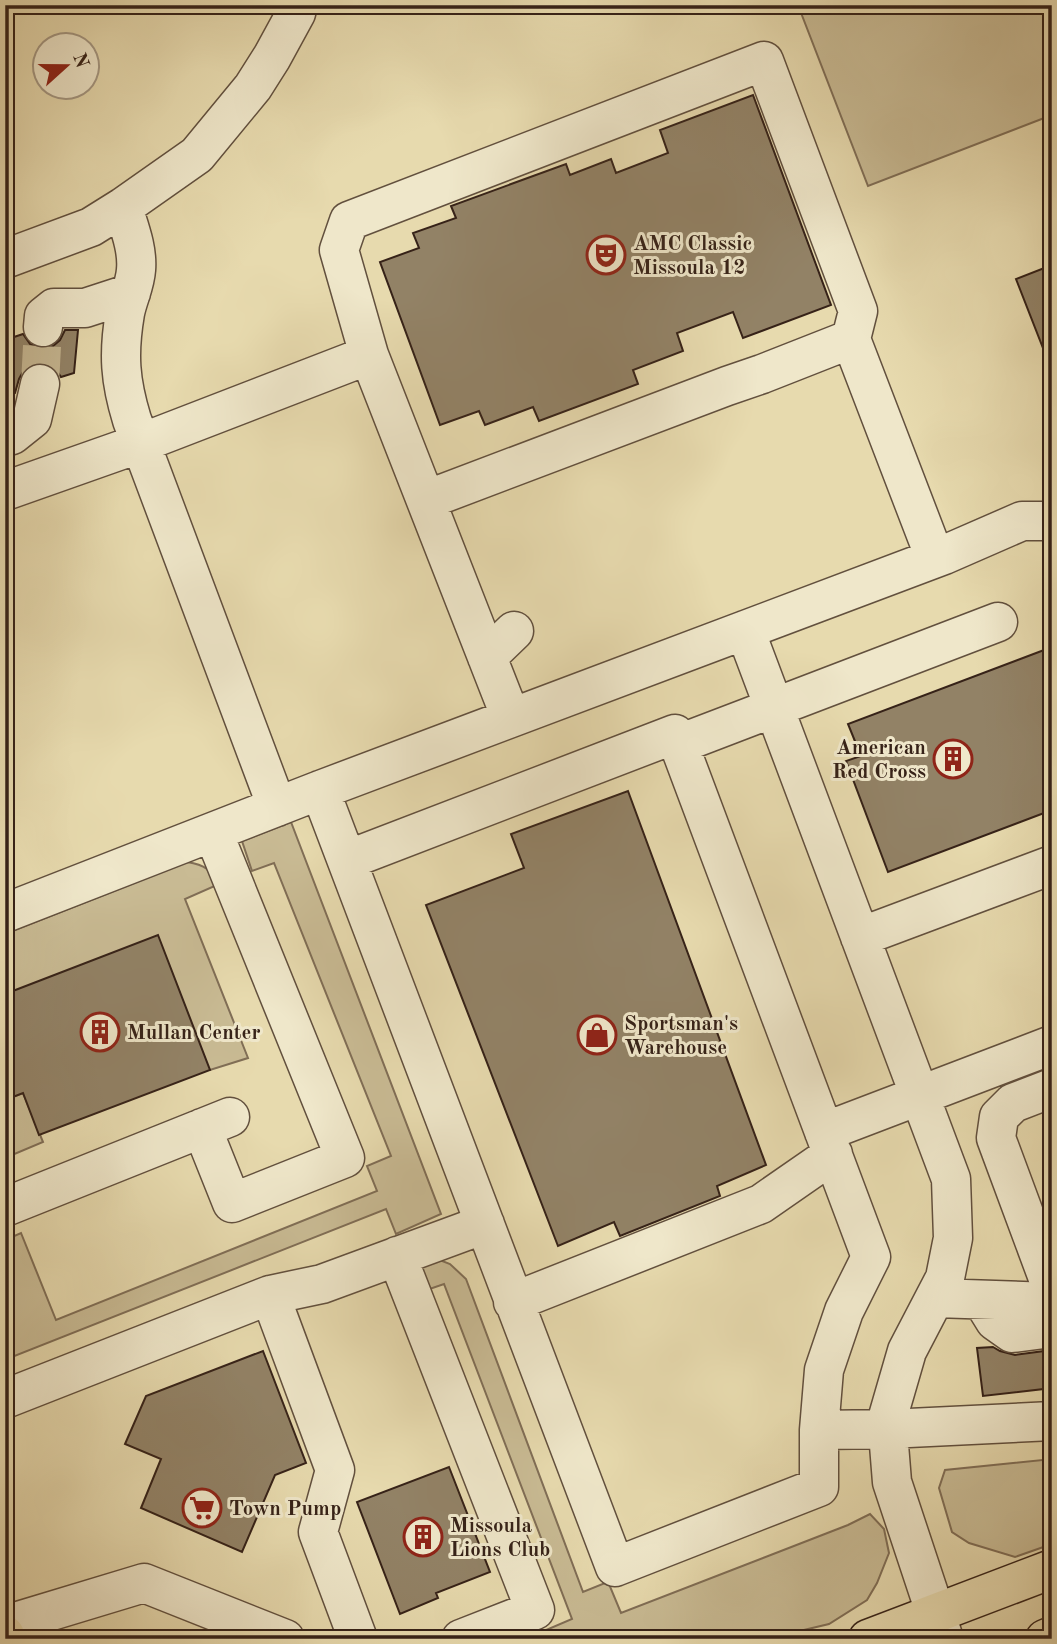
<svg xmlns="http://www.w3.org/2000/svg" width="1057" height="1644" viewBox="0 0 1057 1644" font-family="'Old Standard TT',serif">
  <rect width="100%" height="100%" fill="#e7daae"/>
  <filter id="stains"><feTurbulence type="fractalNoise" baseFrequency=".00286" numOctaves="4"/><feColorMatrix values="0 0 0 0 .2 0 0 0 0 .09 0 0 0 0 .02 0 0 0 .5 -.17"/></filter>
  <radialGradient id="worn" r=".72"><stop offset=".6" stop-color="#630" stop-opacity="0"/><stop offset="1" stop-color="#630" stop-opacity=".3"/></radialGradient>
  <!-- green -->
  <path fill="#c9bb94" stroke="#806e56" stroke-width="2" d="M798 5H1052V115L868 186Z
    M291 822 441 1214 396 1234 386 1209 12 1357 5 1338V1240L21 1233 56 1320 377 1191 367 1166 391 1156 274 863 252 871 242 841Z
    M187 862C205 865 211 869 217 885L185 899 248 1058 210 1070 5 994V934Z
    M23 1093 43 1142 5 1158V1100Z
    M432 1257 450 1264 466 1279 583 1592 605 1583 609 1584 621 1613 848 1525 870 1514 884 1529 889 1553 877 1583 867 1600 829 1624 766 1639H549L546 1630 572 1619 444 1284 418 1293 408 1267Z
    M1052 1459V1544L1015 1557 969 1543 952 1532 939 1488 945 1470Z"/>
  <!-- building -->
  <path fill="#928266" stroke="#362218" stroke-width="2" d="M753 95 831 305 743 338 733 312 677 333 683 351 633 370 638 384 539 421 533 407 485 425 479 411 440 425 380 262 419 248 413 233 456 218 451 206 566 164 570 175 611 159 616 173 668 153 660 130Z
    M1052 265V366H1050L1016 279Z
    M65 330H78L74 373 61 377 55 368 46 363H33L24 370 19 379 15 393 5 397V340L23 334 30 344 42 349 53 346 60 340Z
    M1052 647V810L888 872 846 761 861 756 848 724Z
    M628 791 766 1165 717 1186 720 1196 620 1236 614 1222 558 1246 426 905 524 868 511 834Z
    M158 935 210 1070 39 1135 23 1093 5 1100V994Z
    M993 1347 1000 1351 1015 1355 1052 1350V1388L983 1396 977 1348Z
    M263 1351 306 1463 275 1475 242 1552 141 1508 161 1459 125 1444 146 1396Z
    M449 1467 490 1572 436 1593 438 1598 400 1614 357 1502Z"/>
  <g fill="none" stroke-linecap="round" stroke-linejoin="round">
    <!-- minor-tunnel -->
    <path stroke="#c4b590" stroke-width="38" stroke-dasharray="38 19" stroke-linecap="butt" d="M40 384 43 327"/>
    <defs>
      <path id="minor" d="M123 207C129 227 138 249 136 270 135 285 128 298 125 313 118 354 120 381 132 420L277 807
        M5 259 91 227 123 207 197 155 253 87 272 57 296 13 298 5
        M43 327 44 316 54 308H85L131 293
        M369 355 339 250 349 221 764 61 858 311 851 339
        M5 437 12 435 32 419 40 384
        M5 491 141 443 369 355 511 718
        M426 500 727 386 762 374 851 339 935 558
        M745 630 951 1179 953 1238 945 1278 907 1351 887 1420 892 1482 944 1639
        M487 657 514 631
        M679 744 998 622
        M320 790 615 1567 819 1487V1430L824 1370 844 1311 871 1257 675 734 347 860
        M5 913 320 790 944 555 1022 521H1052
        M860 937 1052 865
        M1052 1088 1013 1103 999 1117 996 1138 1052 1289
        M202 1128 232 1203 345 1158 213 832
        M824 1132 1052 1045
        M5 1207 230 1117
        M397 1256 535 1610 461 1639
        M270 1295 335 1470 318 1532 358 1639
        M935 1298 1052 1302
        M982 1300 995 1321 1012 1333 1052 1328
        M513 1302 761 1204 833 1154
        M5 1399 270 1295 322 1284 485 1224
        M819 1430 888 1429 1052 1421
        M5 1625 144 1583 285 1639"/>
      <path id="major" d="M5 1635 6 1639"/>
      <path id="highway" d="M868 1639 1052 1569
        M1045 1639 1052 1636"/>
    </defs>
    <!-- minor casing -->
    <use href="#minor" stroke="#62503e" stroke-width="41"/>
    <!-- major casing -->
    <use href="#major" stroke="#362218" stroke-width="41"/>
    <!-- highway casing -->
    <use href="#highway" stroke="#362218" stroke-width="41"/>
    <!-- minor -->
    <use href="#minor" stroke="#efe7ca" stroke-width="38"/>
    <!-- major -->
    <use href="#major" stroke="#e7daae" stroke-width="38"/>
    <!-- highway -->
    <use href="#highway" stroke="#e7daae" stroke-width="38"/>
  </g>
  <!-- icons -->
  <defs>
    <symbol id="theatre-ring" viewBox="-11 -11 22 22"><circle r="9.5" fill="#efe7ca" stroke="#8f2418" stroke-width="1.5"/><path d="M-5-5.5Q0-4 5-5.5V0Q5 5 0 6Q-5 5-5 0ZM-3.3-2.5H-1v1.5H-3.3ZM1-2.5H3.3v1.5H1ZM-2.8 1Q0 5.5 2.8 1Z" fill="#8f2418"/></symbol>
    <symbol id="building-ring" viewBox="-11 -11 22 22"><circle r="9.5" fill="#efe7ca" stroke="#8f2418" stroke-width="1.5"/><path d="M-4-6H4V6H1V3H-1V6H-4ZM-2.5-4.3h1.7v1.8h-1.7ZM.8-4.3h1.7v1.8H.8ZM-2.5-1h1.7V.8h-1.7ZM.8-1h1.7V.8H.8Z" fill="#8f2418"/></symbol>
    <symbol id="shop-ring" viewBox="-11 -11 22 22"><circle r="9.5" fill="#efe7ca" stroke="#8f2418" stroke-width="1.5"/><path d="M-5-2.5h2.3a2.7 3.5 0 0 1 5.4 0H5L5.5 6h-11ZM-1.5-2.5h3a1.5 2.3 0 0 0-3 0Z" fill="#8f2418"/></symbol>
    <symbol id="supermarket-ring" viewBox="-11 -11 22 22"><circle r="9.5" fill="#efe7ca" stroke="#8f2418" stroke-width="1.5"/><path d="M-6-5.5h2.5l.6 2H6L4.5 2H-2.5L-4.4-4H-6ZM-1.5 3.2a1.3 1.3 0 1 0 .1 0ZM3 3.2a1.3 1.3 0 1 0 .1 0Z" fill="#8f2418"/></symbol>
  </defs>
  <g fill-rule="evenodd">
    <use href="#theatre-ring" x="584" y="233" width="44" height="44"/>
    <use href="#building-ring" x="931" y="737" width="44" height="44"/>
    <use href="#building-ring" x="78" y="1010" width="44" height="44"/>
    <use href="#shop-ring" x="575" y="1013" width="44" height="44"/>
    <use href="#supermarket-ring" x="180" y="1486" width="44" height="44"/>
    <use href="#building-ring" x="401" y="1515" width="44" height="44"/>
  </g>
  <g text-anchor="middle" stroke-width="6" stroke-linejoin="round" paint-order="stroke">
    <!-- poi labels -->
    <g font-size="21" font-weight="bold" fill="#362218" stroke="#efe7ca" text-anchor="start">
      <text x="633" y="250">AMC Classic<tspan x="633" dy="24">Missoula 12</tspan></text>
      <text x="926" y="754" text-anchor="end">American<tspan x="926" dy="24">Red Cross</tspan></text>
      <text x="624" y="1030">Sportsman's<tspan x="624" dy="24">Warehouse</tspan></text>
      <text x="127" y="1039">Mullan Center</text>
      <text x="229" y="1515">Town Pump</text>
      <text x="450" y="1532">Missoula<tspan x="450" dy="24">Lions Club</tspan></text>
    </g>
  </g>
  <!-- margin -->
  <rect width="1057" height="1644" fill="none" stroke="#e7daae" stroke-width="28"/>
  <rect x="7" y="7" width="1043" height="1630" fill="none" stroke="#362218" stroke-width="3.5"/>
  <rect x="14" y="14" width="1029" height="1616" fill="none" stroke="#362218" stroke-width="2"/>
  <!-- north arrow -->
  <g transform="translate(66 66) rotate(69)"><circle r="33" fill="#efe7ca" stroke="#a59883" stroke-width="2"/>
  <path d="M0-5L12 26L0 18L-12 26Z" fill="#8f2418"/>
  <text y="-10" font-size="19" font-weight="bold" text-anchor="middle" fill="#362218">N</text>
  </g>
  <rect width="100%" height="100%" filter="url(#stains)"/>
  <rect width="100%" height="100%" fill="url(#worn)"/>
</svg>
